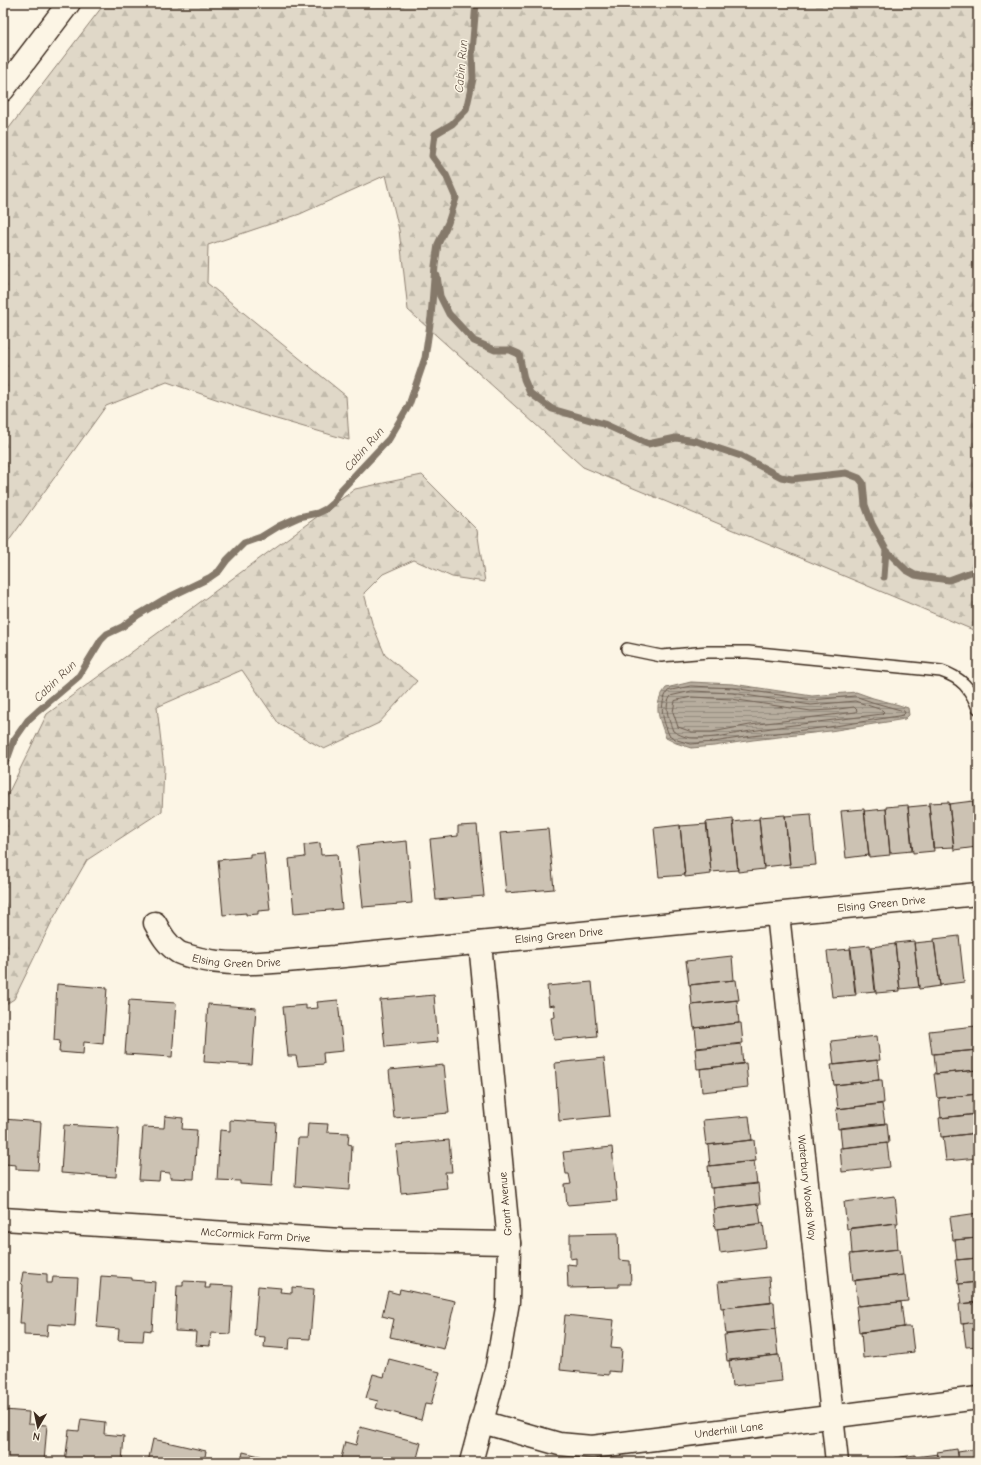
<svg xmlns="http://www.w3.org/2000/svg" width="981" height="1465" viewBox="0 0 981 1465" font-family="'Comic Neue',sans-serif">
  <defs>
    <pattern id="forest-firs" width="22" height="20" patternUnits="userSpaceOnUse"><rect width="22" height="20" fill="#e0d8c8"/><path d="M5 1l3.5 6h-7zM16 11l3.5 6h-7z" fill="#c1baab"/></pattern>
    <pattern id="water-rules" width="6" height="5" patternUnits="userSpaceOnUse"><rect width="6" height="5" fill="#b7ad9e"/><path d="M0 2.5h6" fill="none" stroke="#968d80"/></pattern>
  </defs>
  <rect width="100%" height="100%" fill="#fcf5e5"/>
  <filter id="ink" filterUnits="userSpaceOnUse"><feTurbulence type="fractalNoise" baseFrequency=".025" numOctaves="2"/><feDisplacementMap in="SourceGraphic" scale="8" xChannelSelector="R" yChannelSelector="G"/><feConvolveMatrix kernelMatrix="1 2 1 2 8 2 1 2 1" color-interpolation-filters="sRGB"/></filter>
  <g filter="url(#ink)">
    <!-- forest -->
    <path fill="url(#forest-firs)" stroke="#8e8173" d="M105 3H978V632L583 467 408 310 399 230 386 175 300 214 208 245 207 283 346 396 349 440 259 414 167 382 106 406 3 549V136Z
      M422 475 477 530 485 582 452 577 414 560 383 574 364 593 372 623 385 655 417 681 379 723 324 749 279 724 242 670 157 707 164 768 162 811 87 860 53 919 14 999 3 1006V804L47 714 355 489Z"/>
    <!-- water -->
    <path fill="url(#water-rules)" stroke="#85796b" d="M691 682 733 684 812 696 856 692 873 698 899 705 908 708 909 715 905 719 899 720 830 731 753 740 714 746 691 748 676 743 666 738C659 717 652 706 666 688Z"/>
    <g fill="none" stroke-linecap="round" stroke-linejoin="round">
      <!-- shore -->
      <path stroke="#6d5e51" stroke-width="1" d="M691 686 733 688 812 700 855 696 872 702 904 711 905 713 903 715 898 716 829 727 752 736 713 742 691 744 677 740 669 735C663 720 658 705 668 691Z
        M692 691 732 693 811 705 855 701 882 710 884 712 882 714C838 720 795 724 751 731 732 734 713 739 693 738 687 738 679 735 673 731 669 720 663 706 671 696Z
        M692 697 731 699 811 711 831 710 854 707 857 710 856 712 750 725 712 732H692L678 727 673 712 675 701Z"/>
      <!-- stream -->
      <path stroke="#85796b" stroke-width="7" d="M437 276 440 296 449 314 474 341 495 350H510L519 354 524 379 530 393 552 409 604 424 648 444 676 438 696 441 741 456 781 477 792 479 846 473 859 478 863 483 865 505 872 524 886 550 906 570 915 575 927 577 949 580 971 572H978
        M884 577 886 550
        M3 767 8 757 14 740 28 720 38 711 79 676 101 640 107 634 122 627 138 615 163 600 209 578 219 571 227 560 244 543 261 537 279 526 299 517 318 513 326 509 333 503 341 490 389 439 409 405 425 358 431 317 435 266 438 244 448 223 456 198 446 175 432 156 435 134 452 124 466 110 473 79 472 52 476 3"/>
    </g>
    <!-- building -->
    <path fill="#ccc2b3" stroke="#3b2a1e" d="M973 801 977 847 954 850 949 804Z
      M949 802 954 847 933 848 929 803Z
      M908 805 912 851 890 853 886 807Z
      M929 805 934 851 913 853 908 807Z
      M864 809 869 855 846 858 841 811Z
      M886 809 890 855 869 857 864 811Z
      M811 814 816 865 790 867 785 816Z
      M785 815 790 864 764 867 759 817Z
      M733 819 738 870 711 872 706 822Z
      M759 819 764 869 738 872 733 822Z
      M707 824 711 874 685 877 680 826Z
      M477 825 484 896 436 900 430 839 458 836V826Z
      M680 825 685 875 659 877 654 828Z
      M548 829 554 889 506 893 500 833Z
      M407 841 412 903 363 907 357 846Z
      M320 843 321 855 337 854 342 909 294 913 289 859 305 857 304 845Z
      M264 853 270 910 258 911V914L246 915V913L223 915 218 860 250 857V854Z
      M959 936 964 982 940 985 934 939Z
      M914 941 919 987 900 989 895 943Z
      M934 941 940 986 919 989 914 943Z
      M895 944 900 991 876 993 871 947Z
      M870 945 875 991 855 993 850 947Z
      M851 949 856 995 832 997 827 951Z
      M732 956 734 980 689 985 686 961Z
      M734 980H736L739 1000 692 1005 690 985Z
      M592 982 597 1036 554 1040 551 1018 555 1017 554 1005 549 1006 547 986Z
      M57 984 107 988 103 1044 84 1042 83 1054 59 1052 60 1041 54 1040Z
      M434 995 438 1042 385 1047 380 1000Z
      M129 1000 176 1003 172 1057 125 1054Z
      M338 1000 343 1051 323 1053 324 1064 298 1066 296 1056H288L283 1007 306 1005V1009L318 1008 317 1002Z
      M737 1000 739 1023 694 1028 691 1005Z
      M208 1004 256 1008 252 1065 204 1062Z
      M739 1023H741L743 1043 697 1048 695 1028Z
      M976 1026 978 1050 932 1054 929 1031Z
      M877 1036 880 1060 834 1065 831 1041Z
      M741 1044 743 1064 697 1069 695 1049Z
      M978 1050V1070L936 1074 934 1054Z
      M604 1058 610 1116 559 1121 555 1063Z
      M877 1060 879 1080 834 1085 831 1065Z
      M746 1063 748 1087 702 1092 700 1069Z
      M444 1065 449 1113 394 1118 389 1070Z
      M978 1070V1094L937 1098 934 1074Z
      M879 1080H882L884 1103 838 1109 835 1085Z
      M978 1094V1114L941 1118 939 1098Z
      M882 1104 885 1124 838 1129 836 1109Z
      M978 1114V1133L941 1137 939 1118Z
      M165 1116 183 1118 182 1129 197 1130 194 1179 170 1178V1173L160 1172 159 1181 139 1180 143 1127 164 1128Z
      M749 1116 752 1140 706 1145 703 1120Z
      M3 1119 41 1122 38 1170 16 1169V1165L5 1164 4 1170H3Z
      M230 1120 276 1123 272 1186 240 1184V1181L217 1180 220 1130 230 1131Z
      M308 1123 328 1124 327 1132 349 1133 348 1144 352 1145 350 1190 295 1186 298 1138H307Z
      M887 1123 889 1143 842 1148 840 1128Z
      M64 1125 119 1128 116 1177 61 1173Z
      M978 1133V1158L946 1161 943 1137Z
      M449 1140 452 1172H445L447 1188 401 1193 396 1145Z
      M752 1140H754L756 1161 710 1166 708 1145Z
      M887 1143 890 1167 842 1172 840 1148Z
      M612 1147 617 1201 567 1205 565 1185 571 1184 569 1174H566L563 1152Z
      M754 1161 757 1184 710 1188 708 1166Z
      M758 1183 760 1204 714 1209 712 1188Z
      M895 1196 898 1223 847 1229 844 1202Z
      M758 1204 761 1224 715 1229 713 1209Z
      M978 1213V1238L953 1240 950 1217Z
      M763 1223 766 1247 720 1253 717 1229Z
      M896 1223 898 1249 852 1254 850 1228Z
      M618 1233 619 1260 630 1261 631 1284H619V1287L568 1288 567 1264 576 1265V1258L570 1259V1234Z
      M978 1238V1258L957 1260 955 1240Z
      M900 1249 903 1275 853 1281 850 1254Z
      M978 1258V1282L958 1284 955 1260Z
      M23 1272 47 1274V1283H52L53 1277 78 1278 75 1326 48 1324 47 1336 24 1335V1323H20L23 1285 21 1283Z
      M903 1275H905L908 1301 858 1306 855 1280Z
      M101 1276 132 1278V1280L155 1282 152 1331 144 1330 143 1341 118 1340 119 1329 97 1327Z
      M769 1277 771 1303 721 1308 718 1282Z
      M183 1281 206 1282 205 1288H210V1285L233 1286 230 1334 211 1333 210 1346 195 1345 196 1332 175 1331 177 1286H183Z
      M978 1282V1302L962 1304 959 1284Z
      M258 1286 281 1288 280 1292 292 1293V1287L314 1289 310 1339 290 1338 289 1349 264 1347 265 1337 254 1336Z
      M400 1289 455 1301 444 1349 390 1337 394 1319 382 1316 388 1291 399 1294Z
      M774 1302 776 1329 726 1334 723 1308Z
      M901 1302 904 1327 859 1333 856 1306Z
      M978 1302V1322L961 1324 959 1304Z
      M565 1315 614 1320 611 1348 622 1349 620 1372 609 1371V1375L560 1370Z
      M978 1322V1346L966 1347 963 1324Z
      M904 1327H911L914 1352 863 1358 861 1332Z
      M775 1329 778 1355 727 1361 724 1335Z
      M778 1355H779L782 1381 732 1386 729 1360Z
      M389 1359 440 1372 431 1405 425 1404 421 1420 376 1408 378 1401 366 1398 373 1374 384 1377Z
      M4 1410 29 1412 28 1424 47 1425 44 1462H3Z
      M81 1419 105 1422 104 1434 124 1436 122 1462H65L69 1430 79 1431Z
      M360 1427 421 1443 416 1462H340L345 1442 356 1445Z
      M153 1439 206 1451 204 1462H148Z
      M957 1449 959 1462H939L937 1452Z
      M978 1449V1462H959L958 1452Z
      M243 1452 268 1458V1462H241Z
      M938 1454 939 1462H916L915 1457Z
      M915 1455 916 1462H895L894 1458Z
      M894 1459 895 1462H870V1460H878V1461Z"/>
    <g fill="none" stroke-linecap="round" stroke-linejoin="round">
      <defs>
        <path id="lane" d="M627 649 661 656 708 652H748L941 671C962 678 970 688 978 708"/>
        <g id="street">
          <path id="s1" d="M778 914 837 1462"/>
          <path id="s2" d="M155 923C161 934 167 945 178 952 181 954 186 955 189 956 231 970 290 960 334 957L978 894"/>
          <path id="s3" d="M3 1219 341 1240 509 1243"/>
          <path id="s4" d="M482 1422 559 1444 592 1447 978 1398"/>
          <path d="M471 1462 497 1366 508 1302 509 1243 480 943"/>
        </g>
        <path id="highway" d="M3 90 69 3"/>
      </defs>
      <!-- lane casing -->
      <use href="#lane" stroke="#3b2a1e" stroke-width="14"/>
      <!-- street casing -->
      <use href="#street" stroke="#3b2a1e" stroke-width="25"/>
      <!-- highway casing -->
      <use href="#highway" stroke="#3b2a1e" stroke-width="25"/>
      <!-- lane -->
      <use href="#lane" stroke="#fcf5e5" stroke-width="11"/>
      <!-- street -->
      <use href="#street" stroke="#fcf5e5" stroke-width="22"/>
      <!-- highway -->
      <use href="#highway" stroke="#fcf5e5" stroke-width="22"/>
    </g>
  </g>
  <g text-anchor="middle" stroke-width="3" stroke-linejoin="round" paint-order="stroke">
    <!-- street labels -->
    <g font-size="11" fill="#3b2a1e" stroke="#fcf5e5">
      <text dy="4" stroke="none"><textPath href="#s2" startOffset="745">Elsing Green Drive</textPath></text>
      <text dy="4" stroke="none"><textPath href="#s2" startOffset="421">Elsing Green Drive</textPath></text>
      <text dy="4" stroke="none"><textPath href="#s2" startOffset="97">Elsing Green Drive</textPath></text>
      <text dy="4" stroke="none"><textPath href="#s1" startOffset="275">Waterbury Woods Way</textPath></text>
      <text transform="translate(505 1204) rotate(-95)" y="4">Grant Avenue</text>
      <text dy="4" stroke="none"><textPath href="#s3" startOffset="253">McCormick Farm Drive</textPath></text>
      <text dy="4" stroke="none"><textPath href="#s4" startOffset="251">Underhill Lane</textPath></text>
    </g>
    <!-- water labels -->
    <g font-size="12" font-style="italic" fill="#605144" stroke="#fcf5e5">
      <text transform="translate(461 66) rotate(-85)" y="4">Cabin Run</text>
      <text transform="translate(364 449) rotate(-49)" y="4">Cabin Run</text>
      <text transform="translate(55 681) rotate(-44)" y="4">Cabin Run</text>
    </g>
  </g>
  <!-- margin -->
  <rect width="981" height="1465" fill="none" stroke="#fcf5e5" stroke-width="16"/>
  <rect x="8" y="8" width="965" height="1449" fill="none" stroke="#3b2a1e" stroke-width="1.5" filter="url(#ink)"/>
  <!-- north arrow -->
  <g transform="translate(38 1427) rotate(189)" stroke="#fcf5e5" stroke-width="3" paint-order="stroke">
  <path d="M0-3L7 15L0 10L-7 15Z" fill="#3b2a1e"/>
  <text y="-6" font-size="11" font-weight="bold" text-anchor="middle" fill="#3b2a1e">N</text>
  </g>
</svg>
